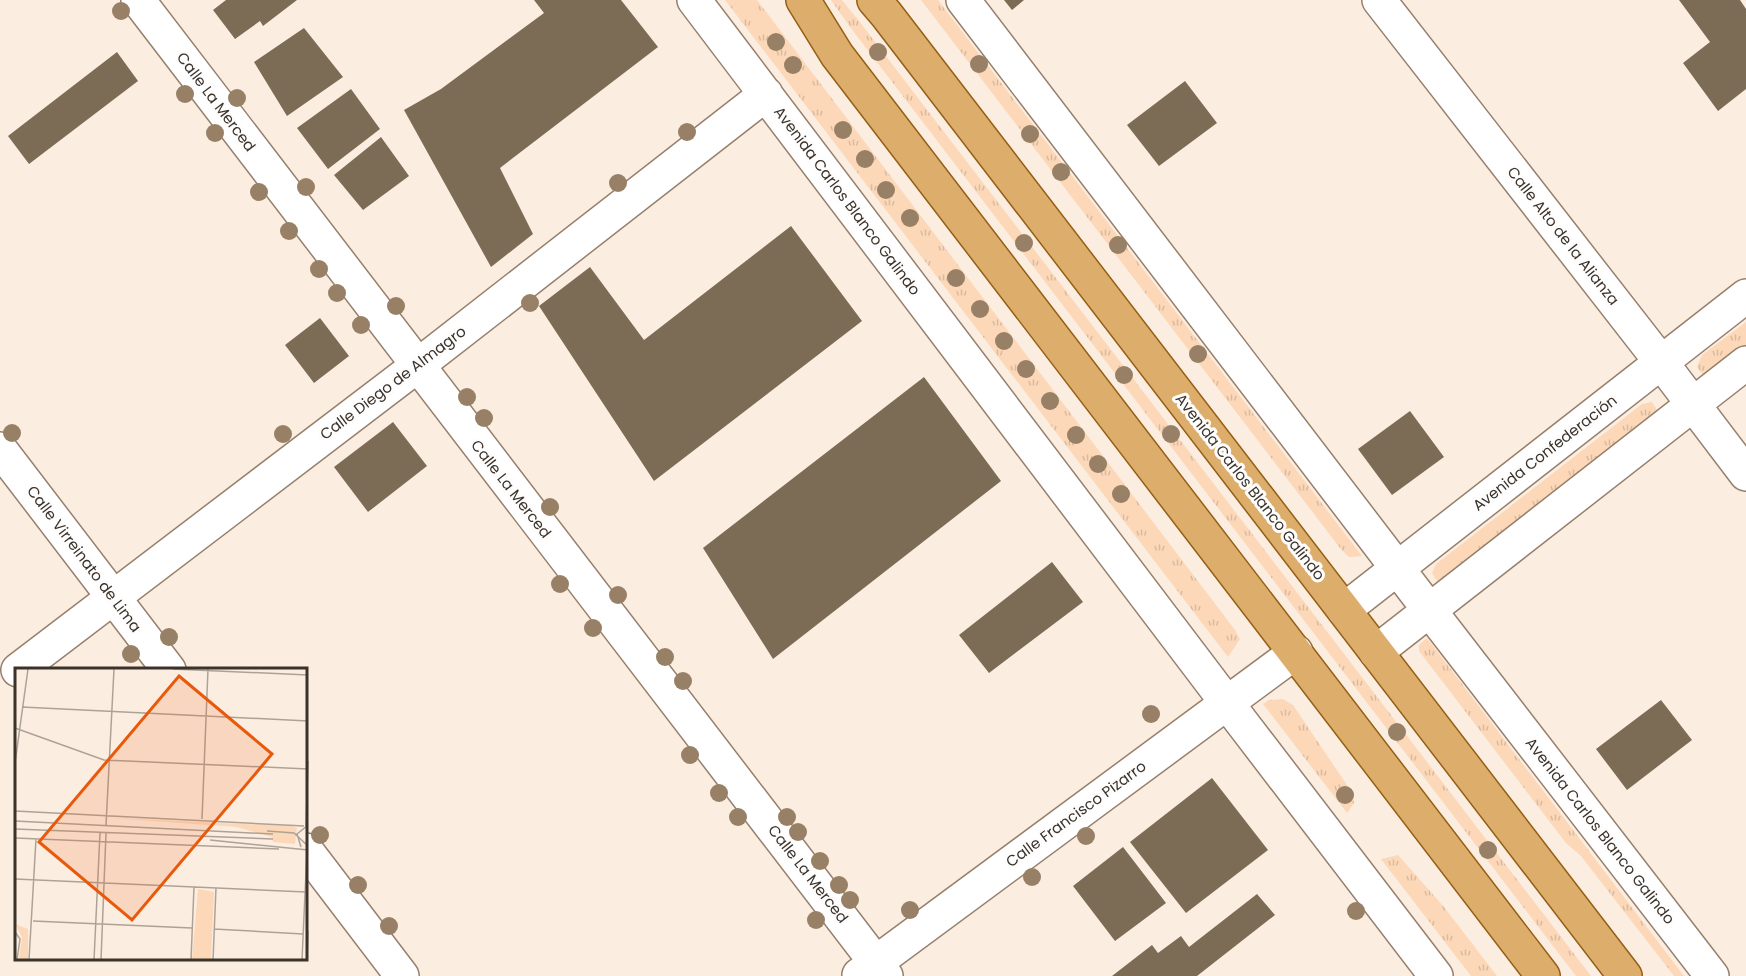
<svg xmlns="http://www.w3.org/2000/svg" width="1746" height="976" viewBox="0 0 1746 976" font-family="Poppins,sans-serif">
  <defs>
    <pattern id="grass-tufts" width="24" height="20" patternUnits="userSpaceOnUse" patternTransform="scale(1.5)"><rect width="24" height="20" fill="#fcd8b8"/><path d="M3 7l-1-3M5 7V3M7 7l1-3M15 17l-1-3M17 17v-4M19 17l1-3" fill="none" stroke="#d9ba9e"/></pattern>
  </defs>
  <rect width="100%" height="100%" fill="#fbede0"/>
  <!-- grass -->
  <path fill="url(#grass-tufts)" d="M725 0H757L1235 630 1240 639 1228 657Z
    M831 0H842L859 21 1591 976H1576L850 27Z
    M921 0H938L1362 556 1349 557 1340 548Z
    M1746 322V350L1715 374 1703 375 1697 367 1702 355Z
    M1652 402 1657 410 1652 418 1446 578 1437 581 1432 573 1436 564 1642 404Z
    M1427 638 1684 976H1674L1581 856 1566 843 1419 651V645Z
    M1283 699 1293 705 1353 794 1354 803 1347 813 1263 704 1269 700Z
    M1398 855 1444 907 1497 976H1471L1381 859Z"/>
  <!-- building -->
  <path fill="#7c6c56" d="M226 0H297L263 26 260 21 235 39 213 10Z
    M534 0H621L658 47 500 168 533 234 491 267 404 110 441 89 544 13Z
    M1004 0H1024L1012 10Z
    M1679 0H1740L1746 9V89L1718 111 1683 63 1710 42Z
    M304 28 343 77 287 116 254 62Z
    M117 52 138 81 29 164 8 136Z
    M1185 81 1217 123 1159 166 1127 125Z
    M351 89 380 129 328 169 297 128Z
    M381 137 409 176 363 210 334 175Z
    M791 226 862 321 654 481 539 306 590 267 644 340Z
    M320 318 349 356 314 383 285 345Z
    M924 377 1001 481 773 659 703 548Z
    M1410 411 1444 457 1392 495 1358 449Z
    M393 422 427 466 368 512 334 467Z
    M1052 562 1083 602 989 673 959 635Z
    M1661 700 1692 740 1627 790 1596 749Z
    M1212 778 1268 850 1186 913 1130 842Z
    M1123 847 1166 903 1115 941 1073 886Z
    M1257 894 1275 915 1197 976H1112L1152 945 1158 953 1181 936 1189 947Z"/>
  <g fill="none" stroke-linecap="round" stroke-linejoin="round">
    <defs>
      <path id="minor" d="M138 0 886 976
        M694 0 1227 703 1436 976
        M963 0 1430 611 1712 976
        M1379 0 1661 362 1746 474
        M0 449 169 670
        M1344 610 1746 296
        M1376 652 1746 363
        M18 670 417 366 766 94
        M306 850 402 976
        M859 975 1296 652"/>
      <path id="major" d="M803 0 837 55 1543 976
        M874 0 886 14 1625 976"/>
    </defs>
    <!-- minor casing -->
    <use href="#minor" stroke="#96806d" stroke-width="36"/>
    <!-- major casing -->
    <use href="#major" stroke="#955f15" stroke-width="36"/>
    <!-- minor -->
    <use href="#minor" stroke="#fff" stroke-width="33"/>
    <!-- major -->
    <use href="#major" stroke="#ddad6b" stroke-width="33"/>
  </g>
  <!-- trees -->
  <g fill="#978065">
    <circle cx="121" cy="11" r="9"/>
    <circle cx="776" cy="42" r="9"/>
    <circle cx="878" cy="52" r="9"/>
    <circle cx="979" cy="64" r="9"/>
    <circle cx="793" cy="65" r="9"/>
    <circle cx="185" cy="94" r="9"/>
    <circle cx="237" cy="98" r="9"/>
    <circle cx="843" cy="130" r="9"/>
    <circle cx="687" cy="132" r="9"/>
    <circle cx="215" cy="133" r="9"/>
    <circle cx="1030" cy="134" r="9"/>
    <circle cx="865" cy="159" r="9"/>
    <circle cx="1061" cy="172" r="9"/>
    <circle cx="618" cy="183" r="9"/>
    <circle cx="306" cy="187" r="9"/>
    <circle cx="886" cy="190" r="9"/>
    <circle cx="259" cy="192" r="9"/>
    <circle cx="910" cy="218" r="9"/>
    <circle cx="289" cy="231" r="9"/>
    <circle cx="1024" cy="243" r="9"/>
    <circle cx="1118" cy="245" r="9"/>
    <circle cx="319" cy="269" r="9"/>
    <circle cx="956" cy="278" r="9"/>
    <circle cx="337" cy="293" r="9"/>
    <circle cx="530" cy="303" r="9"/>
    <circle cx="396" cy="306" r="9"/>
    <circle cx="980" cy="309" r="9"/>
    <circle cx="361" cy="325" r="9"/>
    <circle cx="1004" cy="341" r="9"/>
    <circle cx="1198" cy="354" r="9"/>
    <circle cx="1026" cy="369" r="9"/>
    <circle cx="1124" cy="375" r="9"/>
    <circle cx="467" cy="397" r="9"/>
    <circle cx="1050" cy="401" r="9"/>
    <circle cx="484" cy="418" r="9"/>
    <circle cx="12" cy="433" r="9"/>
    <circle cx="283" cy="434" r="9"/>
    <circle cx="1171" cy="434" r="9"/>
    <circle cx="1076" cy="435" r="9"/>
    <circle cx="1098" cy="464" r="9"/>
    <circle cx="1121" cy="494" r="9"/>
    <circle cx="550" cy="507" r="9"/>
    <circle cx="560" cy="584" r="9"/>
    <circle cx="618" cy="595" r="9"/>
    <circle cx="593" cy="628" r="9"/>
    <circle cx="169" cy="637" r="9"/>
    <circle cx="131" cy="654" r="9"/>
    <circle cx="665" cy="657" r="9"/>
    <circle cx="683" cy="681" r="9"/>
    <circle cx="1151" cy="714" r="9"/>
    <circle cx="1397" cy="732" r="9"/>
    <circle cx="690" cy="755" r="9"/>
    <circle cx="719" cy="793" r="9"/>
    <circle cx="1345" cy="795" r="9"/>
    <circle cx="738" cy="817" r="9"/>
    <circle cx="787" cy="817" r="9"/>
    <circle cx="798" cy="832" r="9"/>
    <circle cx="320" cy="835" r="9"/>
    <circle cx="1086" cy="836" r="9"/>
    <circle cx="1488" cy="850" r="9"/>
    <circle cx="820" cy="861" r="9"/>
    <circle cx="1032" cy="877" r="9"/>
    <circle cx="358" cy="885" r="9"/>
    <circle cx="839" cy="885" r="9"/>
    <circle cx="850" cy="900" r="9"/>
    <circle cx="910" cy="910" r="9"/>
    <circle cx="1356" cy="911" r="9"/>
    <circle cx="816" cy="920" r="9"/>
    <circle cx="389" cy="926" r="9"/>
  </g>
  <g text-anchor="middle" stroke-width="6" stroke-linejoin="round" paint-order="stroke">
    <!-- street labels -->
    <g font-size="15" fill="#3b322a" stroke="#fdfdfd">
      <text transform="translate(216 102) rotate(53)" y="5">Calle La Merced</text>
      <text transform="translate(847 201) rotate(53)" y="5">Avenida Carlos Blanco Galindo</text>
      <text transform="translate(1563 236) rotate(52)" y="5">Calle Alto de la Alianza</text>
      <text transform="translate(393 383) rotate(-37)" y="5">Calle Diego de Almagro</text>
      <text transform="translate(1545 453) rotate(-38)" y="5">Avenida Confederación</text>
      <text transform="translate(1250 487) rotate(52)" y="5">Avenida Carlos Blanco Galindo</text>
      <text transform="translate(511 489) rotate(52)" y="5">Calle La Merced</text>
      <text transform="translate(84 559) rotate(53)" y="5">Calle Virreinato de Lima</text>
      <text transform="translate(1076 814) rotate(-36)" y="5">Calle Francisco Pizarro</text>
      <text transform="translate(1600 831) rotate(52)" y="5">Avenida Carlos Blanco Galindo</text>
      <text transform="translate(808 874) rotate(52)" y="5">Calle La Merced</text>
    </g>
  </g>
  <!-- overview -->
  <g transform="translate(15 668)">
    <rect width="292" height="292" fill="#fbede0"/>
    <path d="M96 150 276 158 282 160 280 176 258 174 257 169 0 158 257 169 221 159ZM183 221 199 224 196 292H177ZM0 256 13 261V292H4L7 269Z" fill="#fcd8b8"/>
    <path d="M179 273a8 8 0 1 1 16 0a8 8 0 1 1-16 0Z" fill="#fcd8b8"/>
    <path fill="none" stroke="#aea297" stroke-width="1.5" d="M158 1 293 7M7 39 293 53M0 60 89 92 293 101M0 95 13 1M0 143 289 158M187 151 193 1M0 153 258 166M91 157 99 1M291 158 293 93M0 161 258 171M252 163 279 165 293 178M0 170 264 181M195 172 293 182M286 179 282 166 292 158M0 211 291 224M18 253 177 260M199 261 288 266M0 264 5 271 2 292M14 292 21 171M79 292 85 165M86 292 91 165M176 292 179 219M198 292 201 220M287 292 292 182M292 292 293 263"/>
    <path fill="#e8590c" fill-opacity="0.15" stroke="#e8590c" stroke-width="3" d="M164 8 257 86 117 252 24 174Z"/>
    <rect width="292" height="292" fill="none" stroke="#3b322a" stroke-width="3"/>
  </g>
</svg>
